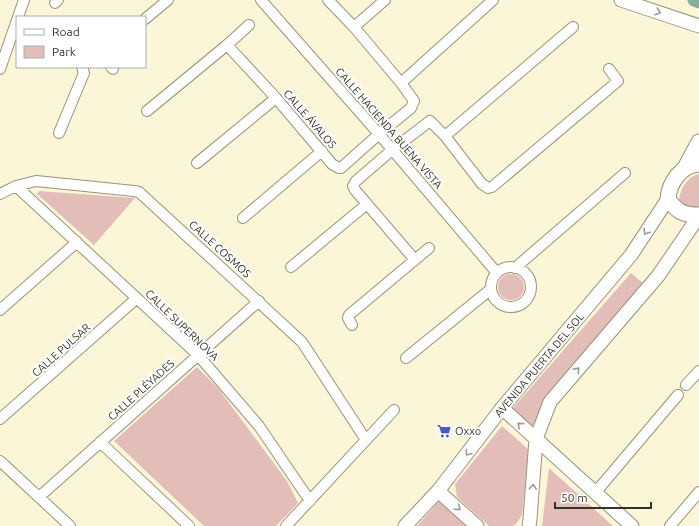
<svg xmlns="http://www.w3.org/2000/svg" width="699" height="526" viewBox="0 0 699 526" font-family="Ubuntu,sans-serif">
  <rect width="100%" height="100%" fill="#fcf6d9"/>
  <!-- green -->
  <path fill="#e3beb9" d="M699 174V211L679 204C679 191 686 177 699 174Z
    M39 191 135 198 94 245 37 194Z
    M631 273 644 284 543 402 535 430 512 409Z
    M498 287a13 13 0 1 1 26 0a13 13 0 1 1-26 0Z
    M197 367 218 388 287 481 298 503 276 526H204L114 441Z
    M502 426 529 450 522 515 516 524 513 526H489L457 497 455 484Z
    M549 468 613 526H542Z
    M439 501 466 526H417Z"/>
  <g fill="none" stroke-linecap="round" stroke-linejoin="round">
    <!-- canal -->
    <path stroke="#7fb29c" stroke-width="13" d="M694 0 699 2"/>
    <defs>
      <path id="minor" d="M261 0 379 134 497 273
        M55 3 58 0
        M18 17 24 0
        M145 19 168 0
        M354 27 385 0
        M227 45 276 98 332 164 339 168H341L379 134 411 108 414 101 401 83 354 27 328 0
        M111 67 113 69
        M0 69 17 20
        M401 83 493 0
        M147 111 227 45 249 25
        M59 133 84 73 82 67
        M445 136 573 27
        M197 163 276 98
        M16 186 198 355 259 426 310 501
        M0 194 16 186 36 181 134 191 139 192 302 342 366 440
        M243 218 322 151
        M415 260 355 190 353 186 356 181 392 150 430 121 445 136 482 184 488 188 492 187 618 81 609 69
        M291 267 367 204
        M491 287a20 20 0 1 1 40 0a20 20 0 1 1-40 0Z
        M515 268 625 173
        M0 310 77 242
        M352 325 348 318 349 315 429 248
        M406 358 491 289
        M686 385 699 371
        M0 419 137 298
        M100 442 189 526
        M0 461 70 526
        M595 493 678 395
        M39 497 259 301
        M286 526 394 410
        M670 526 699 492"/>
      <path id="tertiary" d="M621 0 699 26
        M502 408 632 526
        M438 491 477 526
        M405 526 438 491 502 408 631 255 668 199
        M529 526 530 519 536 439 550 402 658 276 699 216"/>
      <path id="secondary" d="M699 164C681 165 669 183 668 199 677 212 683 215 699 215
        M685 168 699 142"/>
    </defs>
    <!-- minor casing -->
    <use href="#minor" stroke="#999378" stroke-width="12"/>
    <!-- tertiary casing -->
    <use href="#tertiary" stroke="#999378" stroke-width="15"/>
    <!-- secondary casing -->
    <use href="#secondary" stroke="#999378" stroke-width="17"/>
    <!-- minor -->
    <use href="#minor" stroke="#fff" stroke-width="10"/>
    <!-- tertiary -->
    <use href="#tertiary" stroke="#fff" stroke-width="13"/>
    <!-- secondary -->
    <use href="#secondary" stroke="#fff" stroke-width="15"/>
  </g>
  <!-- one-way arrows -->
  <defs><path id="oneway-chevron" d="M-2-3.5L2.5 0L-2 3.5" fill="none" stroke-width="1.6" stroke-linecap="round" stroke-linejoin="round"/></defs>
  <g stroke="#9a9993">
    <use href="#oneway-chevron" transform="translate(658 12) rotate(19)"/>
    <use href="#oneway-chevron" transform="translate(646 232) rotate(123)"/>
    <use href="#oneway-chevron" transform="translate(577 370) rotate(-49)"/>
    <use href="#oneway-chevron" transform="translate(520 425) rotate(-138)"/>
    <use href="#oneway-chevron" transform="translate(468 453) rotate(128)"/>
    <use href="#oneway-chevron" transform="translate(533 487) rotate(-86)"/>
    <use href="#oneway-chevron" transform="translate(458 508) rotate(42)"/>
  </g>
  <!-- icons -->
  <defs>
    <symbol id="supermarket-bare" viewBox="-9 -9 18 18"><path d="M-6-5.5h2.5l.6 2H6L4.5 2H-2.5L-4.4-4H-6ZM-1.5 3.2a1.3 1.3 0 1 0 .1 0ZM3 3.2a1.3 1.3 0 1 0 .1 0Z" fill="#4459cd" stroke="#fff" stroke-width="2.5" paint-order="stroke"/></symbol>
  </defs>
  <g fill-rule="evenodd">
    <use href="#supermarket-bare" x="434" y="421" width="20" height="20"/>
  </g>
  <g text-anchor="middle" stroke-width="4" stroke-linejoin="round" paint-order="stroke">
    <!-- street labels -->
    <g font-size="11" fill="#353327" stroke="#fff">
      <text transform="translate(310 119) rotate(49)" y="4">CALLE ÁVALOS</text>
      <text transform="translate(389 128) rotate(49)" y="4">CALLE HACIENDA BUENA VISTA</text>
      <text transform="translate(220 249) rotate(42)" y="4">CALLE COSMOS</text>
      <text transform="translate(182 325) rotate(44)" y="4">CALLE SUPERNOVA</text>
      <text transform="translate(61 350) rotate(-42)" y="4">CALLE PULSAR</text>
      <text transform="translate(539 365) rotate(-50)" y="4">AVENIDA PUERTA DEL SOL</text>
      <text transform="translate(141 390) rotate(-42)" y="4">CALLE PLÉYADES</text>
    </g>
    <!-- poi labels -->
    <g font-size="11" fill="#353327" stroke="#fff" text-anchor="start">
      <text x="455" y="435">Oxxo</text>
    </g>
  </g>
  <!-- legend -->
  <rect x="16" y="16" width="130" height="52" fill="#ffffff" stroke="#aeada9"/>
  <rect x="24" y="29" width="20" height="6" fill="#ffffff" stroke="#aeada9"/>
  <text x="52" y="36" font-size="12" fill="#353327">Road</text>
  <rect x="24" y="46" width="20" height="12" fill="#e3beb9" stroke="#aeada9"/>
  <text x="52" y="56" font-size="12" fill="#353327">Park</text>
  <!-- scale -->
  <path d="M555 502v6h96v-6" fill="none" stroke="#353327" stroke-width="2"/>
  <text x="561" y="502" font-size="12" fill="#353327" stroke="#ffffff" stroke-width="3" paint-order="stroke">50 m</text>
</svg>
